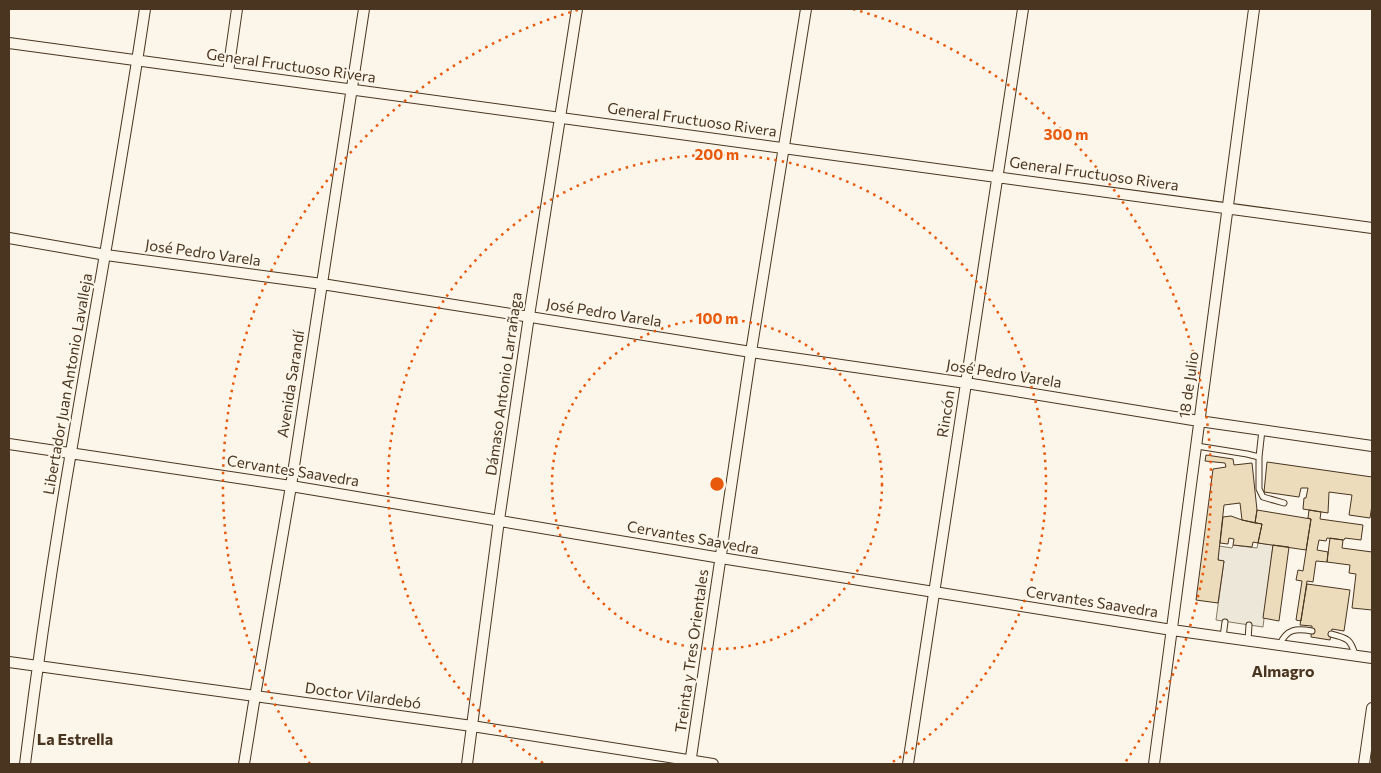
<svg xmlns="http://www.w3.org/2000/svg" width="1381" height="773" viewBox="0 0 1381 773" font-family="Commissioner,sans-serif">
  <rect width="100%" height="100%" fill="#fbf6e9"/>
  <!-- parking -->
  <path fill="#ede7d9" stroke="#887966" d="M1258 543 1273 545 1263 627 1216 620 1224 561 1218 560 1219 546 1232 548 1233 545 1257 548Z"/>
  <!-- building -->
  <path fill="#ecdcbc" stroke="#4a3520" d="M1206 455 1233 459 1234 465 1252 463 1257 510 1255 523 1242 520 1240 503 1224 505 1218 560 1224 561 1218 603 1196 600 1213 469 1226 467 1225 463 1205 461Z
    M1267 462 1372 477V505L1370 518 1349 515 1352 495 1329 492 1328 513 1303 509 1304 498H1306L1308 488H1301L1299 497 1264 492Z
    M1257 510 1311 519 1306 550 1258 543 1262 524 1255 523Z
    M1309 510 1321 512 1320 519 1363 525 1361 540 1345 538 1344 540 1327 538 1326 541 1319 540 1317 550 1328 552 1327 562 1316 561 1313 582 1307 581 1301 621 1296 620 1302 581 1296 580 1298 570 1303 571 1311 519 1308 518Z
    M1231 516 1242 520 1262 524 1258 543 1253 542 1252 547 1233 545 1234 539 1229 538 1228 544 1220 543 1223 517Z
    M1330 538 1343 540 1342 548 1372 552V610L1352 608 1356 574 1349 573 1350 565 1327 562Z
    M1273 545 1289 547 1279 621 1263 618Z
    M1307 584 1350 590 1344 631 1332 629 1330 640 1311 637 1312 626 1300 625Z"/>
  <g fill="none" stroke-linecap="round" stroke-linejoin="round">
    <defs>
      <path id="service" d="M1197 446 1247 454 1259 457V489L1263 497 1284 503
        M1259 457 1262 430
        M1331 634C1347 638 1351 639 1355 655
        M1223 637 1225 622
        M1248 640 1249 625
        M1280 644C1287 629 1296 628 1312 631"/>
      <path id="minor" d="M9 43 1372 228
        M228 72 237 9
        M9 238 106 255 322 284 751 352 966 383 1199 421 1372 446
        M9 444 291 486 721 558 1172 630 1372 658
        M9 662 472 726 713 764
        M25 764C38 660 53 556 71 452 96 304 123 157 145 9
        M244 764 255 696 291 486 364 9
        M467 764 499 520 529 316 577 9
        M690 764 751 352 806 9
        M908 764 1023 9
        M1154 764 1254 9
        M1364 764 1372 708"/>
    </defs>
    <!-- service casing -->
    <use href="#service" stroke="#4a3520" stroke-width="7"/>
    <!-- minor casing -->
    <use href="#minor" stroke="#4a3520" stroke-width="12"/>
    <!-- service -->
    <use href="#service" stroke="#fbf6e9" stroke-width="5"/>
    <!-- minor -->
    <use href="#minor" stroke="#fbf6e9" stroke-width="10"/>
  </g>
  <!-- distance rings -->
  <g fill="none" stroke="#e8590c" stroke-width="2.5" stroke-dasharray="2.5 5">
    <circle cx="717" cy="484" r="165"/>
    <path d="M543 763A329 329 0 1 1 891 763"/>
    <path d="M310 764A494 494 0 0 1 581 9M853 9A494 494 0 0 1 1124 764"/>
  </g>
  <g text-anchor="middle" stroke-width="4" stroke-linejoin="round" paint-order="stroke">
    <!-- street labels -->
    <g font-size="15" fill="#4a3520" stroke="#fbf6e9">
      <text transform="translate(291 66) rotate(8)" y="5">General Fructuoso Rivera</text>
      <text transform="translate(692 120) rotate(8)" y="5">General Fructuoso Rivera</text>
      <text transform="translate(1094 174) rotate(8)" y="5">General Fructuoso Rivera</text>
      <text transform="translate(203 253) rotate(8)" y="5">José Pedro Varela</text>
      <text transform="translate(604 313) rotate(9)" y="5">José Pedro Varela</text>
      <text transform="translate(1004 374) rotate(9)" y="5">José Pedro Varela</text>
      <text transform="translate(68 384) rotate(-80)" y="5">Libertador Juan Antonio Lavalleja</text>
      <text transform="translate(291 384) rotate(-81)" y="5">Avenida Sarandí</text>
      <text transform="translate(504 384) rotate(-82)" y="5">Dámaso Antonio Larrañaga</text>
      <text transform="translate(1189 385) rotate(-82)" y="5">18 de Julio</text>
      <text transform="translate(946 414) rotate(-81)" y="5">Rincón</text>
      <text transform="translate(293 471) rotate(9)" y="5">Cervantes Saavedra</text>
      <text transform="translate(693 538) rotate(10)" y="5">Cervantes Saavedra</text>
      <text transform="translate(1092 602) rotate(9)" y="5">Cervantes Saavedra</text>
      <text transform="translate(692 651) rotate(-82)" y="5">Treinta y Tres Orientales</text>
      <text transform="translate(363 696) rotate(8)" y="5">Doctor Vilardebó</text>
    </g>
    <!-- neighbourhood labels -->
    <g font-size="16" font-weight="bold" fill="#4a3520" stroke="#fbf6e9">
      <text x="1283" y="677">Almagro</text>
      <text x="75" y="745">La Estrella</text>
    </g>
  </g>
  <circle cx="717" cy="484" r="8" fill="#e8590c" stroke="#fbf6e9" stroke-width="2.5"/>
  <g font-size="15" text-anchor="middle" font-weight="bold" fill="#e8590c" stroke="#fbf6e9" stroke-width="4" stroke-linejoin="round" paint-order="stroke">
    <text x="1066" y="140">300 m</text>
    <text x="717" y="160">200 m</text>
    <text x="717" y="324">100 m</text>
  </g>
  <!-- border -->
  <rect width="1381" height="773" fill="none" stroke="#4a3520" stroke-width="20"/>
</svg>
